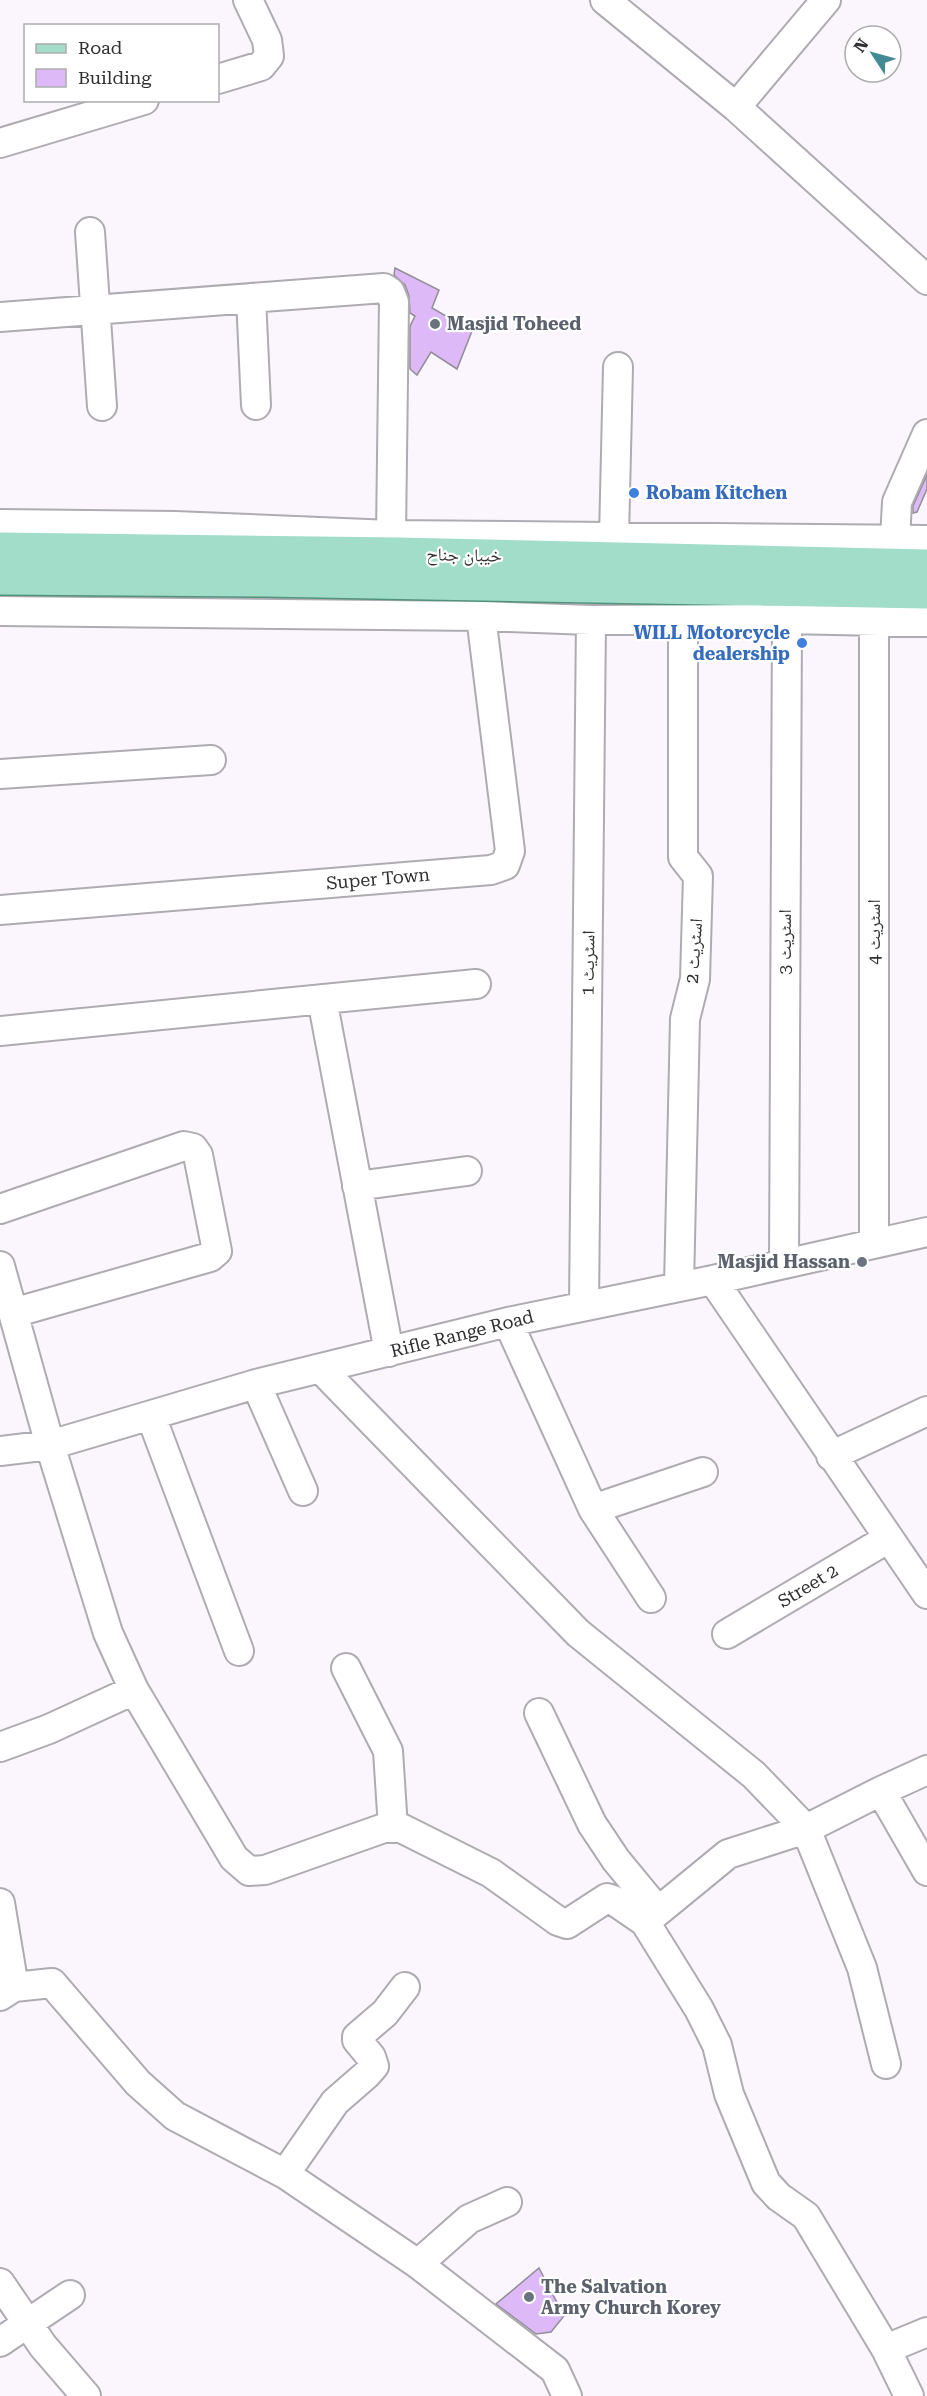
<svg xmlns="http://www.w3.org/2000/svg" width="927" height="2396" viewBox="0 0 927 2396" font-family="'Roboto Serif','Noto Naskh Arabic',serif">
  <rect width="100%" height="100%" fill="#fbf6fe"/>
  <!-- building -->
  <path fill="#ddb9f7" stroke="#928e95" stroke-width="1.5" d="M395 268 439 290 432 308 472 331 457 369 431 352 417 375 410 369V326L415 316 410 313 409 296 405 285 394 275Z
    M927 475V489L917 512 913 513V506Z
    M539 2268 564 2316 551 2332 536 2334 496 2304Z"/>
  <g fill="none" stroke-linecap="round" stroke-linejoin="round">
    <defs>
      <path id="minor" d="M605 0 736 107 927 280
        M218 79 261 66 269 56 267 40 248 0
        M736 107 826 0
        M0 143 144 100
        M90 232 102 406
        M251 298 256 405
        M0 317 384 288 390 292 394 302 391 535
        M0 524 175 526 391 535 927 540
        M614 538 618 367
        M895 540 897 502 927 434
        M0 611 481 616 591 620 787 619 927 622
        M0 774 211 760
        M0 910 491 870 505 865 510 851 481 616
        M322 999 389 1352
        M0 1031 476 984
        M357 1186 467 1171
        M0 1209 184 1146 193 1148 198 1155 217 1251 210 1257 13 1313
        M874 1243V621
        M784 1264 787 619
        M0 1266 50 1445 108 1633 134 1690 234 1858 249 1871 265 1870 384 1828H401L491 1873 558 1921 567 1924 607 1898 613 1900 645 1922 699 2009 717 2045 729 2094 766 2183 779 2197 806 2216 886 2349 909 2396
        M713 1280 927 1594
        M679 1286 685 1019 695 979 698 876 683 857V620
        M584 1306 591 620
        M508 1322 593 1509 651 1598
        M321 1369 578 1633 754 1775 806 1829 862 1968 886 2064
        M256 1384 303 1491
        M151 1416 239 1651
        M0 1451 50 1445 256 1384 508 1322 713 1280 927 1232
        M831 1456 927 1411
        M593 1509 703 1472
        M727 1634 889 1538
        M346 1668 388 1751 393 1828
        M539 1713 592 1824 616 1860 658 1911
        M0 1747 49 1729 134 1690
        M881 1791 927 1871
        M0 1903 14 1987
        M645 1922 728 1854 806 1829 881 1791 927 1770
        M0 1996 14 1987 52 1983 138 2083 175 2116 285 2174 418 2264 555 2370 567 2396
        M285 2174 335 2102 366 2075 374 2066 371 2057 357 2040V2037L385 2013 405 1987
        M418 2264 469 2219 507 2202
        M0 2283 43 2346 86 2396
        M0 2342 70 2295
        M886 2349 927 2332"/>
      <path id="major" d="M0 549 399 554 927 566
        M0 578 264 580 927 592"/>
    </defs>
    <!-- minor casing -->
    <use href="#minor" stroke="#afabb3" stroke-width="32"/>
    <!-- major casing -->
    <use href="#major" stroke="#51927b" stroke-width="36"/>
    <!-- minor -->
    <use href="#minor" stroke="#fff" stroke-width="28"/>
    <!-- major -->
    <use href="#major" stroke="#a1ddc8" stroke-width="33"/>
  </g>
  <!-- markers -->
  <g fill="#6b7280" stroke="#fff" stroke-width="2">
    <circle cx="435" cy="324" r="6"/>
    <circle cx="862" cy="1262" r="6"/>
    <circle cx="529" cy="2297" r="6"/>
  </g>
  <g fill="#3f7fe0" stroke="#fff" stroke-width="2">
    <circle cx="634" cy="493" r="6"/>
    <circle cx="802" cy="643" r="6"/>
  </g>
  <g text-anchor="middle" stroke-width="4.5" stroke-linejoin="round" paint-order="stroke">
    <!-- worship labels -->
    <g font-size="18" font-weight="bold" fill="#5b616d" stroke="#fff" text-anchor="start">
      <text x="447" y="330">Masjid Toheed</text>
      <text x="850" y="1268" text-anchor="end">Masjid Hassan</text>
      <text x="541" y="2293">The Salvation<tspan x="541" dy="21">Army Church Korey</tspan></text>
    </g>
    <!-- shop labels -->
    <g font-size="18" font-weight="bold" fill="#366cbe" stroke="#fff" text-anchor="start">
      <text x="646" y="499">Robam Kitchen</text>
      <text x="790" y="639" text-anchor="end">WILL Motorcycle<tspan x="790" dy="21">dealership</tspan></text>
    </g>
    <!-- street labels -->
    <g font-size="18" fill="#302f32" stroke="#fff">
      <text transform="translate(464 555) rotate(1)" y="6">خیبان جناح</text>
      <text transform="translate(378 879) rotate(-5)" y="6">Super Town</text>
      <text transform="translate(874 932) rotate(-90)" y="6">اسٹریٹ 4</text>
      <text transform="translate(785 942) rotate(-90)" y="6">اسٹریٹ 3</text>
      <text transform="translate(694 951) rotate(-86)" y="6">اسٹریٹ 2</text>
      <text transform="translate(588 963) rotate(-89)" y="6">اسٹریٹ 1</text>
      <text transform="translate(462 1334) rotate(-14)" y="6">Rifle Range Road</text>
      <text transform="translate(808 1586) rotate(-31)" y="6">Street 2</text>
    </g>
  </g>
  <!-- legend -->
  <rect x="24" y="24" width="195" height="78" fill="#ffffff" stroke="#acacad" stroke-width="1.5"/>
  <rect x="36" y="44" width="30" height="9" fill="#a1ddc8" stroke="#acacad" stroke-width="1.5"/>
  <text x="78" y="54" font-size="18" fill="#302f32">Road</text>
  <rect x="36" y="69" width="30" height="18" fill="#ddb9f7" stroke="#acacad" stroke-width="1.5"/>
  <text x="78" y="84" font-size="18" fill="#302f32">Building</text>
  <!-- north arrow -->
  <g transform="translate(873 54) rotate(306)"><circle r="28" fill="#ffffff" stroke="#acacad" stroke-width="1.5"/>
  <path d="M0-4.5L10 22L0 15L-10 22Z" fill="#438a92"/>
  <text y="-9" font-size="16" font-weight="bold" text-anchor="middle" fill="#302f32">N</text>
  </g>
</svg>
